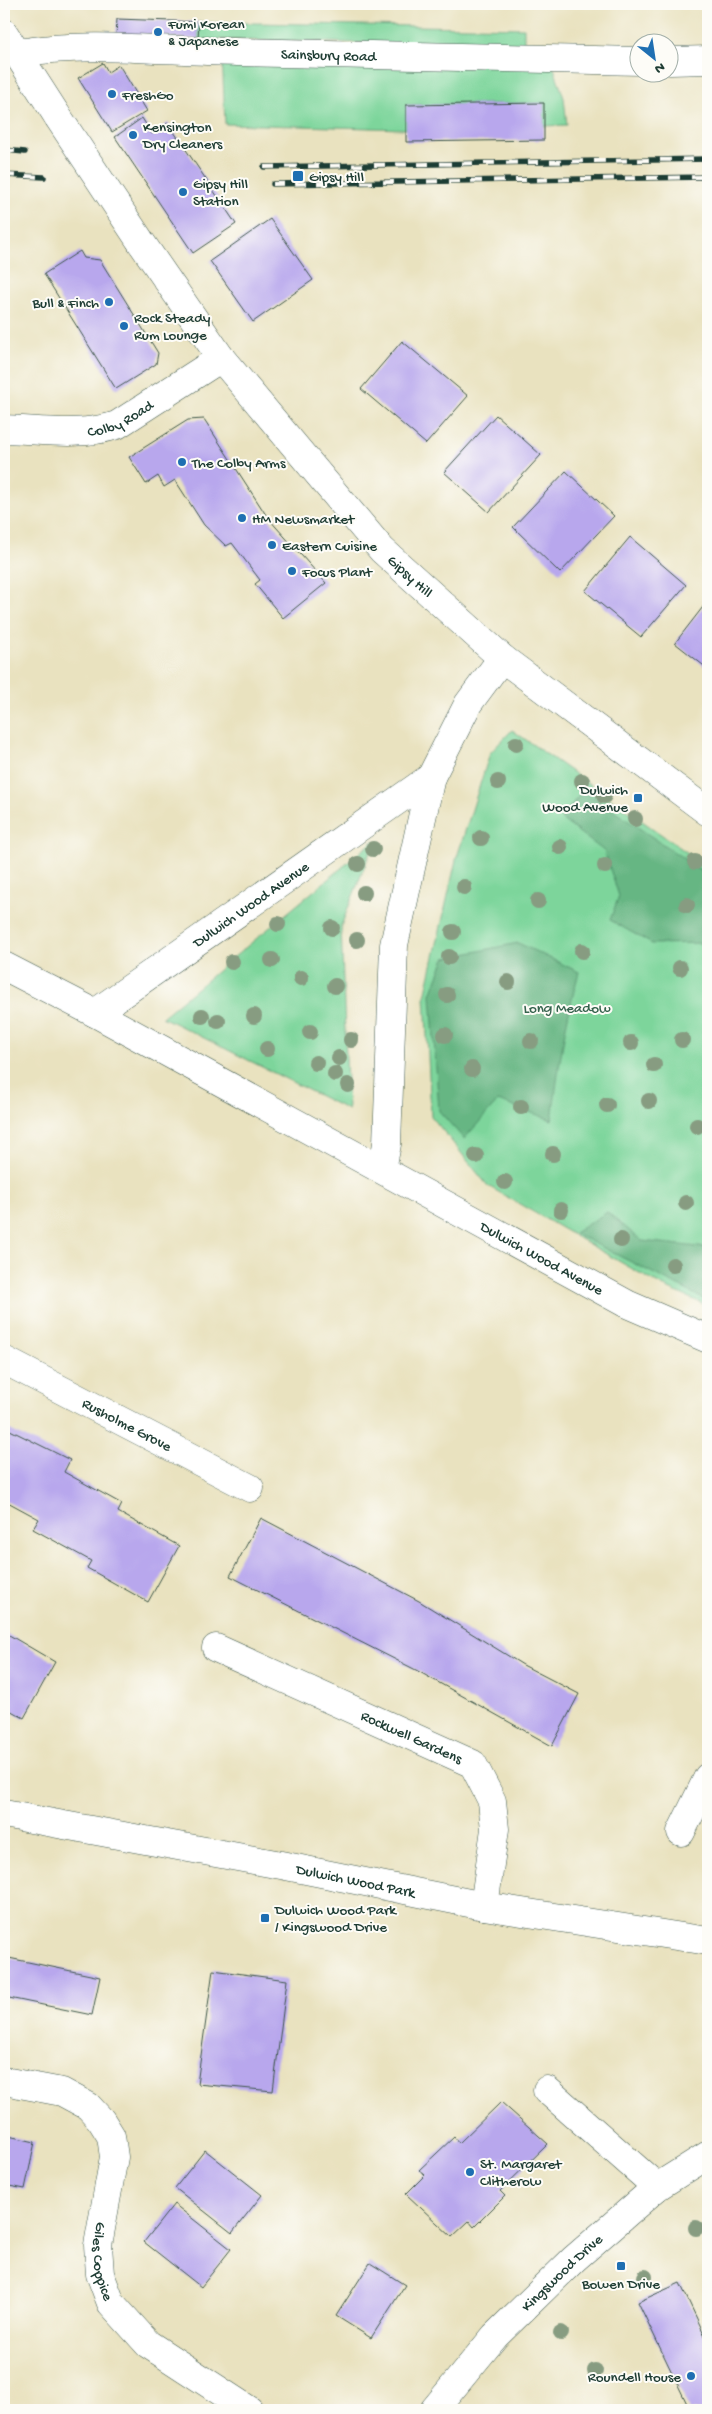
<svg xmlns="http://www.w3.org/2000/svg" width="712" height="2414" viewBox="0 0 712 2414" font-family="'Gochi Hand',sans-serif">
  <rect width="100%" height="100%" fill="#fdfcf7"/>
  <filter id="ink" filterUnits="userSpaceOnUse"><feTurbulence type="fractalNoise" baseFrequency=".02" numOctaves="2"/><feDisplacementMap in="SourceGraphic" scale="10" xChannelSelector="R" yChannelSelector="G"/><feConvolveMatrix kernelMatrix="1 2 1 2 8 2 1 2 1" color-interpolation-filters="sRGB"/></filter>
  <filter id="wash" filterUnits="userSpaceOnUse"><feTurbulence type="fractalNoise" baseFrequency=".0096" numOctaves="4" result="noise"/><feDisplacementMap in="SourceGraphic" scale="20" xChannelSelector="R" yChannelSelector="G"/><feGaussianBlur stdDeviation="1.12" result="paint"/><feColorMatrix in="noise" values="0 0 0 0 0 0 0 0 0 0 0 0 0 0 0 0 0 1.4 0 .05"/><feComposite in="paint" operator="in"/></filter>
  <g filter="url(#wash)">
    <rect width="100%" height="100%" fill="#e9e2bf"/>
    <!-- green -->
    <path fill="#7dd59b" stroke="#4e8968" d="M199 22 524 28V47L198 39Z
      M222 52 551 59 564 98 567 125 544 126V103L406 105V129L225 124Z
      M512 730 708 867V1306L662 1286 488 1186 431 1116 425 996 456 860 490 753Z
      M375 840 341 926 348 1110 162 1017Z"/>
    <!-- forest -->
    <path fill="#66b683" stroke="#427a5c" d="M583 790 708 875V943L652 944 610 920 619 896 604 851 561 819Z
      M518 943 579 972C565 1021 558 1070 552 1120L498 1101 464 1139 439 1111 431 994 445 958Z
      M607 1212 642 1241 708 1248V1301L574 1233Z"/>
    <g id="blocks">
      <!-- building -->
      <path fill="#b8a7ed" d="M117 19 199 22 198 39 116 36Z
        M103 63 108 72 119 65 147 111 112 132 78 78Z
        M544 103V140L406 142V105Z
        M142 118 152 134 168 123 236 224 193 253 115 137Z
        M270 219 313 280 253 322 210 261Z
        M80 251 84 258 100 260 158 353 156 364 116 389 44 274Z
        M402 341 468 396 426 444 361 389Z
        M496 415 541 455 489 512 444 472Z
        M204 419 268 518 326 583 283 618 255 584 260 580 232 543 226 546 204 525 175 480 164 487 158 476 146 484 129 457 188 420Z
        M566 471 614 516 560 573 513 527Z
        M630 537 686 585 641 637 585 591Z
        M706 603 708 605V669L675 643Z
        M4 1427 70 1460 64 1472 122 1504 118 1512 179 1546 148 1602 87 1568 91 1561 33 1529 39 1519 4 1500Z
        M261 1518 419 1601 523 1665 579 1694 552 1746 416 1670 230 1576Z
        M4 1632 55 1662 24 1718 4 1707Z
        M4 1957 100 1977 92 2015 4 1997Z
        M213 1970 287 1980 273 2091 197 2084Z
        M501 2102 548 2144 500 2191 505 2196 474 2227 469 2221 452 2237 406 2194 425 2175 419 2170 454 2137 459 2143Z
        M4 2135 35 2142 25 2189 4 2185Z
        M205 2150 262 2195 232 2233 175 2188Z
        M174 2204 231 2249 201 2287 144 2242Z
        M370 2263 405 2285 371 2338 336 2316Z
        M680 2283 708 2342V2410H690L638 2302Z"/>
    </g>
  </g>
  <g filter="url(#ink)">
    <use href="#blocks" fill-opacity="0" stroke="#3d5649" stroke-width="1"/>
    <g fill="none" stroke-linecap="round" stroke-linejoin="round">
      <defs>
        <g id="minor">
          <path d="M4 33 58 117"/>
          <path id="s1" d="M18 53C90 41 165 51 237 52 371 56 505 59 640 61"/>
          <path d="M670 61 708 60"/>
          <path id="s2" d="M141 242 221 358 382 550 502 658 708 812"/>
          <path id="s3" d="M4 429C41 430 81 437 117 425L221 358"/>
          <path id="s4" d="M4 966 95 1013 627 1304 708 1339"/>
          <path id="s5" d="M95 1013 431 777"/>
          <path d="M382 1169 387 1144 394 945 431 777 468 704 502 658"/>
          <path id="s6" d="M4 1360 250 1488"/>
          <path id="s7" d="M216 1648 473 1764 492 1801 495 1829 484 1906"/>
          <path d="M681 1832 708 1777"/>
          <path id="s8" d="M4 2081 62 2092 88 2106 101 2120 111 2136 114 2157 98 2245 100 2274 111 2303 148 2344 249 2410"/>
          <path d="M547 2090 657 2187"/>
          <path id="s9" d="M434 2410 495 2336 574 2259 657 2187 708 2155"/>
        </g>
        <g id="major">
          <path id="s10" d="M4 1814 281 1865 484 1906 708 1941"/>
        </g>
      </defs>
      <!-- minor casing -->
      <use href="#minor" stroke="#3d5649" stroke-width="29"/>
      <!-- major casing -->
      <use href="#major" stroke="#3d5649" stroke-width="29"/>
      <!-- minor -->
      <use href="#minor" stroke="#fff" stroke-width="28"/>
      <!-- major -->
      <use href="#major" stroke="#fff" stroke-width="28"/>
      <defs>
        <path id="rail" d="M4 150 25 152
          M264 167 708 159
          M4 175 44 177
          M273 184 708 177"/>
      </defs>
      <!-- rail casing -->
      <use href="#rail" stroke="#1f3d34" stroke-width="5.5"/>
      <!-- rail -->
      <use href="#rail" stroke="#fdfcf7" stroke-width="4" stroke-dasharray="11" stroke-linecap="butt"/>
      <defs>
        <path id="minor-bridge" d="M58 117 141 242"/>
      </defs>
      <!-- minor-bridge casing -->
      <use href="#minor-bridge" stroke="#3d5649" stroke-width="29" stroke-linecap="butt"/>
      <!-- minor-bridge -->
      <use href="#minor-bridge" stroke="#fff" stroke-width="28"/>
    </g>
    <!-- trees -->
    <g fill="#879c81">
      <circle cx="516" cy="744" r="8"/>
      <circle cx="582" cy="781" r="8"/>
      <circle cx="498" cy="782" r="8"/>
      <circle cx="604" cy="796" r="8"/>
      <circle cx="635" cy="819" r="8"/>
      <circle cx="481" cy="838" r="8"/>
      <circle cx="560" cy="847" r="8"/>
      <circle cx="373" cy="849" r="8"/>
      <circle cx="695" cy="862" r="8"/>
      <circle cx="358" cy="864" r="8"/>
      <circle cx="605" cy="866" r="8"/>
      <circle cx="464" cy="887" r="8"/>
      <circle cx="364" cy="893" r="8"/>
      <circle cx="538" cy="901" r="8"/>
      <circle cx="687" cy="905" r="8"/>
      <circle cx="278" cy="924" r="8"/>
      <circle cx="332" cy="928" r="8"/>
      <circle cx="453" cy="932" r="8"/>
      <circle cx="357" cy="940" r="8"/>
      <circle cx="582" cy="951" r="8"/>
      <circle cx="449" cy="957" r="8"/>
      <circle cx="272" cy="960" r="8"/>
      <circle cx="232" cy="962" r="8"/>
      <circle cx="680" cy="968" r="8"/>
      <circle cx="301" cy="978" r="8"/>
      <circle cx="508" cy="982" r="8"/>
      <circle cx="335" cy="986" r="8"/>
      <circle cx="447" cy="995" r="8"/>
      <circle cx="202" cy="1016" r="8"/>
      <circle cx="254" cy="1016" r="8"/>
      <circle cx="218" cy="1021" r="8"/>
      <circle cx="310" cy="1032" r="8"/>
      <circle cx="445" cy="1035" r="8"/>
      <circle cx="351" cy="1040" r="8"/>
      <circle cx="682" cy="1040" r="8"/>
      <circle cx="531" cy="1041" r="8"/>
      <circle cx="631" cy="1043" r="8"/>
      <circle cx="267" cy="1049" r="8"/>
      <circle cx="339" cy="1058" r="8"/>
      <circle cx="316" cy="1063" r="8"/>
      <circle cx="654" cy="1065" r="8"/>
      <circle cx="472" cy="1069" r="8"/>
      <circle cx="335" cy="1074" r="8"/>
      <circle cx="348" cy="1085" r="8"/>
      <circle cx="649" cy="1101" r="8"/>
      <circle cx="607" cy="1105" r="8"/>
      <circle cx="521" cy="1107" r="8"/>
      <circle cx="697" cy="1126" r="8"/>
      <circle cx="553" cy="1154" r="8"/>
      <circle cx="476" cy="1156" r="8"/>
      <circle cx="505" cy="1182" r="8"/>
      <circle cx="686" cy="1203" r="8"/>
      <circle cx="561" cy="1210" r="8"/>
      <circle cx="621" cy="1240" r="8"/>
      <circle cx="673" cy="1265" r="8"/>
      <circle cx="696" cy="2228" r="8"/>
      <circle cx="645" cy="2277" r="8"/>
      <circle cx="561" cy="2333" r="8"/>
      <circle cx="595" cy="2371" r="8"/>
    </g>
  </g>
  <!-- markers -->
  <g fill="#1f6fb2" stroke="#fdfcf7" stroke-width="2">
    <circle cx="158" cy="32" r="5"/>
    <circle cx="112" cy="94" r="5"/>
    <circle cx="133" cy="135" r="5"/>
    <rect x="292" y="170" width="12" height="12" rx="2.5"/>
    <circle cx="183" cy="192" r="5"/>
    <circle cx="109" cy="302" r="5"/>
    <circle cx="124" cy="326" r="5"/>
    <circle cx="182" cy="462" r="5"/>
    <circle cx="242" cy="518" r="5"/>
    <circle cx="272" cy="545" r="5"/>
    <circle cx="292" cy="571" r="5"/>
    <rect x="633" y="793" width="10" height="10" rx="2.5"/>
    <rect x="260" y="1913" width="10" height="10" rx="2.5"/>
    <circle cx="470" cy="2172" r="5"/>
    <rect x="616" y="2261" width="10" height="10" rx="2.5"/>
    <circle cx="691" cy="2376" r="5"/>
  </g>
  <g text-anchor="middle" stroke-width="4" stroke-linejoin="round" paint-order="stroke">
    <!-- poi labels -->
    <g font-size="15" fill="#1f3d34" stroke="#fdfcf7" text-anchor="start">
      <text x="168" y="28">Fumi Korean<tspan x="168" dy="17">&amp; Japanese</tspan></text>
      <text x="122" y="99">FreshGo</text>
      <text x="143" y="131">Kensington<tspan x="143" dy="17">Dry Cleaners</tspan></text>
      <text x="309" y="181">Gipsy Hill</text>
      <text x="193" y="188">Gipsy Hill<tspan x="193" dy="17">Station</tspan></text>
      <text x="99" y="307" text-anchor="end">Bull &amp; Finch</text>
      <text x="134" y="322">Rock Steady<tspan x="134" dy="17">Rum Lounge</tspan></text>
      <text x="192" y="467">The Colby Arms</text>
      <text x="252" y="523">HM Newsmarket</text>
      <text x="282" y="550">Eastern Cuisine</text>
      <text x="302" y="576">Focus Plant</text>
      <text x="628" y="794" text-anchor="end">Dulwich<tspan x="628" dy="17">Wood Avenue</tspan></text>
      <text x="275" y="1914">Dulwich Wood Park<tspan x="275" dy="17">/ Kingswood Drive</tspan></text>
      <text x="480" y="2168">St. Margaret<tspan x="480" dy="17">Clitherow</tspan></text>
      <text x="621" y="2288" text-anchor="middle">Bowen Drive</text>
      <text x="681" y="2381" text-anchor="end">Roundell House</text>
    </g>
    <!-- street labels -->
    <g font-size="15" fill="#1f3d34" stroke="#fdfcf7">
      <text dy="5" stroke="none"><textPath href="#s1" startOffset="311">Sainsbury Road</textPath></text>
      <text dy="5" stroke="none"><textPath href="#s3" startOffset="119">Colby Road</textPath></text>
      <text dy="5" stroke="none"><textPath href="#s2" startOffset="430">Gipsy Hill</textPath></text>
      <text dy="5" stroke="none"><textPath href="#s5" startOffset="190">Dulwich Wood Avenue</textPath></text>
      <text dy="5" stroke="none"><textPath href="#s4" startOffset="612">Dulwich Wood Avenue</textPath></text>
      <text dy="5" stroke="none"><textPath href="#s6" startOffset="139">Rusholme Grove</textPath></text>
      <text dy="5" stroke="none"><textPath href="#s7" startOffset="215">Rockwell Gardens</textPath></text>
      <text dy="5" stroke="none"><textPath href="#s10" startOffset="358">Dulwich Wood Park</textPath></text>
      <text dy="5" stroke="none"><textPath href="#s8" startOffset="254">Giles Coppice</textPath></text>
      <text dy="5" stroke="none"><textPath href="#s9" startOffset="188">Kingswood Drive</textPath></text>
    </g>
    <!-- park labels -->
    <g font-size="15" fill="#36634e" stroke="#fdfcf7">
      <text x="567" y="1012">Long Meadow</text>
    </g>
  </g>
  <!-- margin -->
  <rect width="712" height="2414" fill="none" stroke="#fdfcf7" stroke-width="20"/>
  <!-- north arrow -->
  <g transform="translate(654 58) rotate(150)"><circle r="24" fill="#fdfcf7" stroke="#a4b0a9"/>
  <path d="M0-4L9 19L0 12L-9 19Z" fill="#1f6fb2"/>
  <text y="-8" font-size="14" font-weight="bold" text-anchor="middle" fill="#1f3d34">N</text>
  </g>
</svg>
